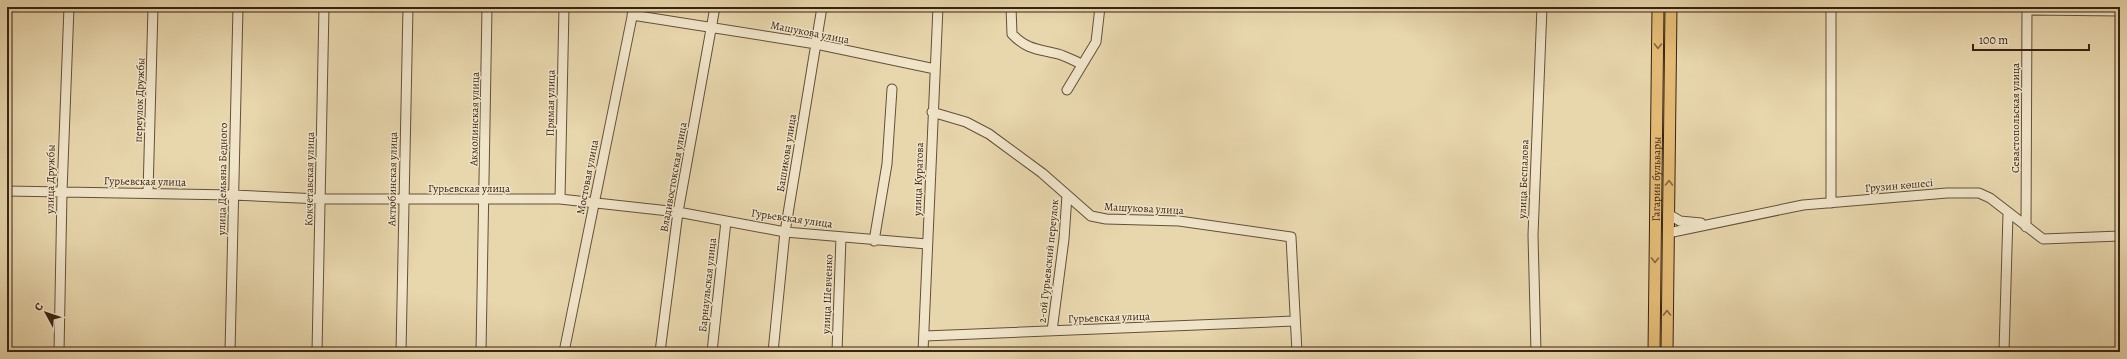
<svg xmlns="http://www.w3.org/2000/svg" width="2127" height="359" viewBox="0 0 2127 359" font-family="Alegreya,serif">
  <rect width="100%" height="100%" fill="#e8d6ac"/>
  <filter id="stains"><feTurbulence type="fractalNoise" baseFrequency=".005" numOctaves="4"/><feColorMatrix values="0 0 0 0 .2 0 0 0 0 .09 0 0 0 0 .02 0 0 0 .5 -.17"/></filter>
  <radialGradient id="worn" r=".72"><stop offset=".6" stop-color="#630" stop-opacity="0"/><stop offset="1" stop-color="#630" stop-opacity=".3"/></radialGradient>
  <g fill="none" stroke-linecap="round" stroke-linejoin="round">
    <defs>
      <path id="minor" d="M1011 7 1012 34C1027 50 1039 49 1058 54 1066 56 1074 61 1082 64
        M2028 10 2120 11
        M632 15 816 44 935 69
        M1067 90 1096 42 1100 7
        M932 112 966 122 989 134 1042 173 1091 216 1106 219 1179 221 1291 237 1297 352
        M7 191 233 195 320 199H560L678 212 785 232 927 244
        M148 193 153 7
        M560 199 564 7
        M1831 203V7
        M1668 214 1680 221 1701 223
        M2026 227 2027 7
        M1668 233 1803 205 1947 193H1979L1990 198 2043 239 2120 236
        M874 241 887 164 892 89
        M1052 331 1064 239 1067 195
        M925 336 1294 321
        M59 352 62 192 69 7
        M230 352 238 7
        M317 352 324 7
        M401 352 408 7
        M481 352 487 7
        M564 352 634 7
        M660 352 678 212 715 7
        M712 352 726 221
        M773 352 785 232 822 7
        M837 352 841 237
        M923 352 938 7
        M1536 352 1533 235 1542 7
        M2004 352 2008 214"/>
      <g id="major">
        <path id="s1" d="M1654 352 1658 7"/>
        <path d="M1667 352 1671 7"/>
      </g>
    </defs>
    <!-- minor casing -->
    <use href="#minor" stroke="#645038" stroke-width="11"/>
    <!-- major casing -->
    <use href="#major" stroke="#382312" stroke-width="13"/>
    <!-- minor -->
    <use href="#minor" stroke="#f0e4c9" stroke-width="9"/>
    <!-- major -->
    <use href="#major" stroke="#e4bb76" stroke-width="11"/>
  </g>
  <!-- one-way arrows -->
  <defs><path id="oneway-chevron" d="M-2-3.5L2.5 0L-2 3.5" fill="none" stroke-width="1.6" stroke-linecap="round" stroke-linejoin="round"/></defs>
  <g stroke="#85673f">
    <use href="#oneway-chevron" transform="translate(1658 46) rotate(91)"/>
    <use href="#oneway-chevron" transform="translate(1669 183) rotate(-89)"/>
    <use href="#oneway-chevron" transform="translate(1655 260) rotate(91)"/>
    <use href="#oneway-chevron" transform="translate(1667 313) rotate(-90)"/>
  </g>
  <g text-anchor="middle" stroke-width="3" stroke-linejoin="round" paint-order="stroke">
    <!-- street labels -->
    <g font-size="11" fill="#382312" stroke="#f0e4c9">
      <text transform="translate(810 32) rotate(11)" y="4">Машукова улица</text>
      <text transform="translate(139 100) rotate(-88)" y="4">переулок Дружбы</text>
      <text transform="translate(550 103) rotate(-89)" y="4">Прямая улица</text>
      <text transform="translate(2015 118) rotate(-90)" y="4">Севастопольская улица</text>
      <text transform="translate(474 119) rotate(-89)" y="4">Акмолинская улица</text>
      <text transform="translate(786 153) rotate(-81)" y="4">Башикова улица</text>
      <text transform="translate(587 177) rotate(-79)" y="4">Мостовая улица</text>
      <text transform="translate(673 177) rotate(-80)" y="4">Владивостокская улица</text>
      <text transform="translate(50 179) rotate(-89)" y="4">улица Дружбы</text>
      <text transform="translate(222 179) rotate(-89)" y="4">улица Демьяна Бедного</text>
      <text transform="translate(309 179) rotate(-89)" y="4">Кокчетавская улица</text>
      <text transform="translate(392 179) rotate(-89)" y="4">Актюбинская улица</text>
      <text transform="translate(918 179) rotate(-88)" y="4">улица Куратова</text>
      <text transform="translate(1523 179) rotate(-88)" y="4">улица Беспалова</text>
      <text dy="4" stroke="none"><textPath href="#s1" startOffset="173">Гагарин бульвары</textPath></text>
      <text transform="translate(145 181) rotate(1)" y="4">Гурьевская улица</text>
      <text transform="translate(1899 185) rotate(-5)" y="4">Грузин көшесі</text>
      <text x="469" y="192">Гурьевская улица</text>
      <text transform="translate(1144 208) rotate(3)" y="4">Машукова улица</text>
      <text transform="translate(792 218) rotate(8)" y="4">Гурьевская улица</text>
      <text transform="translate(1048 261) rotate(-84)" y="4">2-ой Гурьевский переулок</text>
      <text transform="translate(707 285) rotate(-84)" y="4">Барнаульская улица</text>
      <text transform="translate(827 294) rotate(-88)" y="4">улица Шевченко</text>
      <text transform="translate(1109 317) rotate(-2)" y="4">Гурьевская улица</text>
    </g>
  </g>
  <!-- margin -->
  <rect width="2127" height="359" fill="none" stroke="#e8d6ac" stroke-width="24"/>
  <rect x="8" y="8" width="2111" height="343" fill="none" stroke="#382312" stroke-width="2"/>
  <rect x="12" y="12" width="2103" height="335" fill="none" stroke="#382312"/>
  <!-- north arrow -->
  <g transform="translate(46 313) rotate(310)" stroke="#f0e4c9" stroke-width="3" paint-order="stroke">
  <path d="M0-3L7 15L0 10L-7 15Z" fill="#382312"/>
  <text y="-6" font-size="11" font-weight="bold" text-anchor="middle" fill="#382312">С</text>
  </g>
  <!-- scale -->
  <path d="M1973 44v6h116v-6" fill="none" stroke="#382312" stroke-width="2"/>
  <text x="1979" y="44" font-size="12" fill="#382312" stroke="#f0e4c9" stroke-width="3" paint-order="stroke">100 m</text>
  <rect width="100%" height="100%" filter="url(#stains)"/>
  <rect width="100%" height="100%" fill="url(#worn)"/>
</svg>
